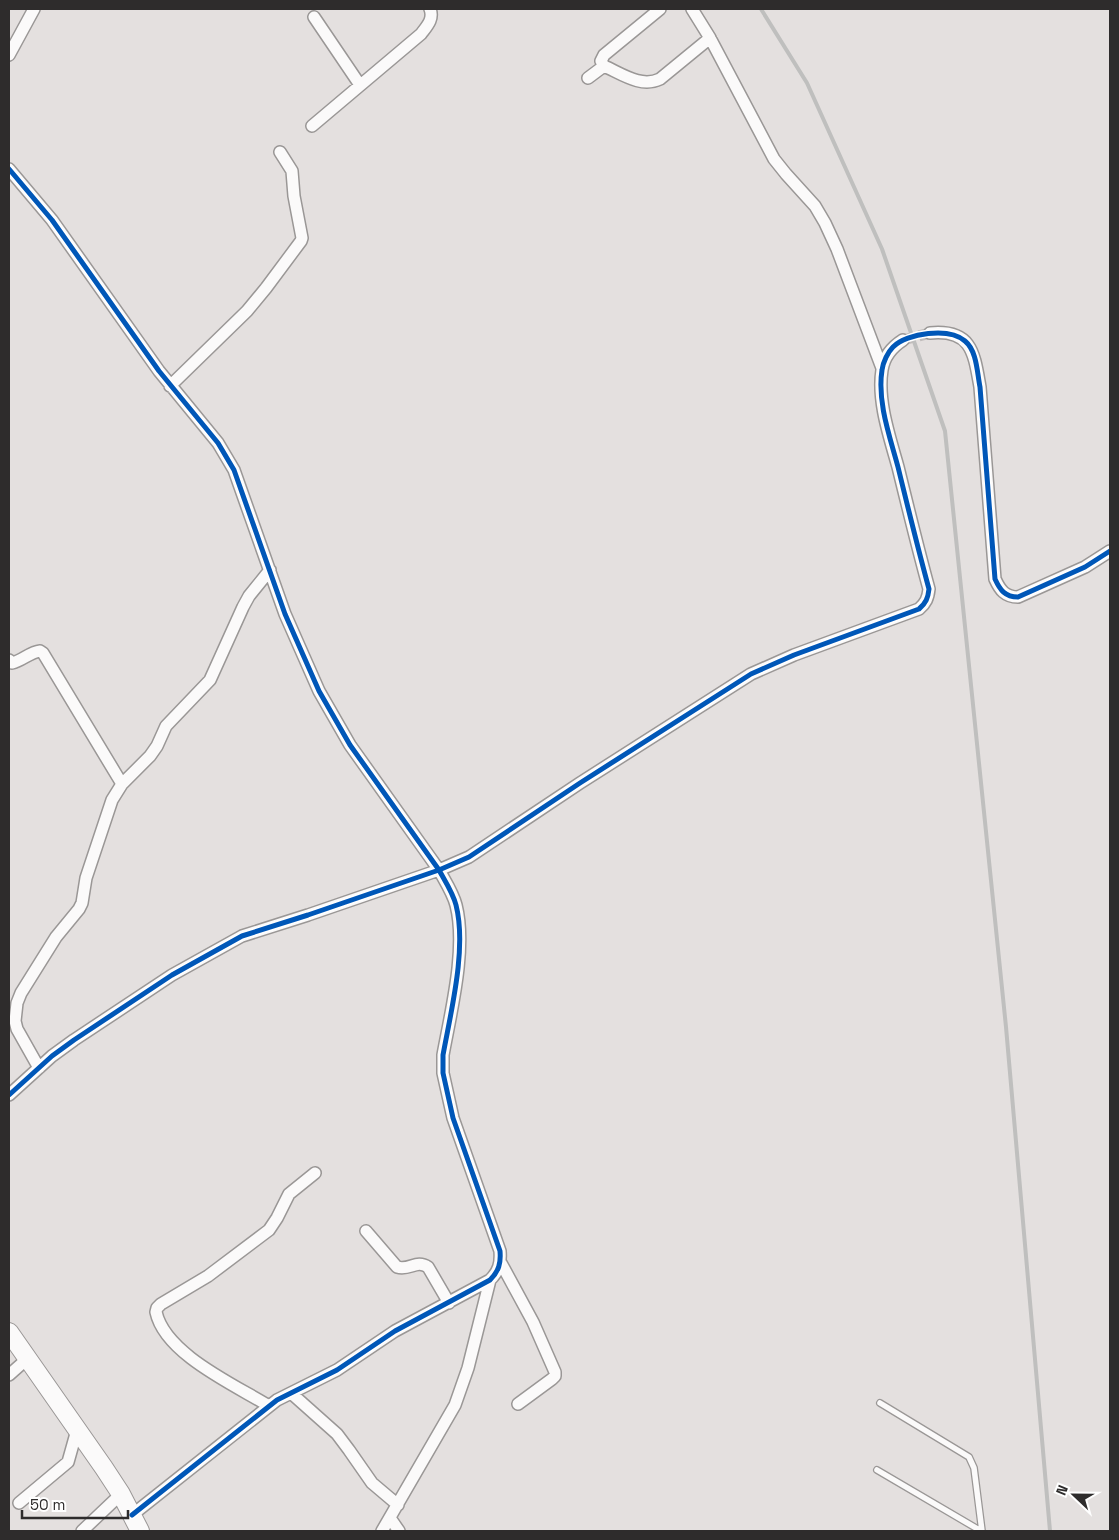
<svg xmlns="http://www.w3.org/2000/svg" width="1119" height="1540" viewBox="0 0 1119 1540" font-family="'Space Grotesk',sans-serif">
  <rect width="100%" height="100%" fill="#e4e0df"/>
  <g fill="none" stroke-linecap="round" stroke-linejoin="round">
    <!-- minor-tunnel -->
    <path stroke="#c0bcbb" stroke-width="11" stroke-dasharray="11 5.5" stroke-linecap="butt" d="M903 340 930 333"/>
    <defs>
      <path id="service" d="M880 1403 969 1457 974 1468 982 1531
        M877 1470 981 1531"/>
      <path id="minor" d="M692 9 710 38 774 159 786 174 815 206 825 223 837 249 882 368
        M314 17 360 85
        M9 55 34 9
        M604 66C622 74 641 88 660 79L710 38
        M588 78 604 66 601 61 604 55 660 9
        M312 126 421 34C427 26 434 19 430 9
        M9 169 52 220 159 371 218 443 234 470 285 614 319 691 350 745 439 870C445 881 453 893 456 905 467 948 451 1011 443 1055V1073L453 1118 500 1251C501 1263 499 1271 490 1280L395 1331 337 1370 277 1400 132 1515
        M930 333C972 329 974 353 980 387L995 579C1000 590 1005 597 1018 597L1085 567 1110 551
        M170 386 247 311 266 288 301 241 302 238 294 196 292 171 280 152
        M9 660 12 663C22 661 30 652 40 651L43 653 122 784
        M39 1068 17 1029 15 1021 17 1003 21 993 56 937 79 909 82 903 86 878 112 800 122 784 150 756 157 746 166 726 210 680 243 607 249 596 270 570
        M9 1095 52 1056 74 1040 172 975 242 936 308 915 439 870 469 857 580 783 751 674 794 655 919 609C926 603 928 598 929 589 918 549 908 508 898 467 890 438 877 401 882 370 884 356 892 347 903 340
        M366 1231 397 1267C410 1271 416 1259 428 1267L449 1303
        M501 1263 533 1322 555 1372V1376L552 1379 518 1404
        M9 1375 27 1359
        M291 1393 337 1434 349 1450 372 1483 398 1505
        M269 1406C235 1385 165 1354 156 1312L157 1308 161 1304 208 1276 269 1230 277 1218 289 1194 315 1173
        M19 1503 68 1462 77 1430
        M390 1518 399 1531
        M82 1531 121 1494
        M382 1531 455 1405 468 1368 490 1280"/>
      <path id="primary" d="M9 1332 104 1468 121 1494 140 1531"/>
    </defs>
    <!-- service casing -->
    <use href="#service" stroke="#9a9796" stroke-width="8"/>
    <!-- minor casing -->
    <use href="#minor" stroke="#9a9796" stroke-width="14"/>
    <!-- primary casing -->
    <use href="#primary" stroke="#9a9796" stroke-width="20"/>
    <!-- service -->
    <use href="#service" stroke="#fbfafa" stroke-width="5.5"/>
    <!-- minor -->
    <use href="#minor" stroke="#fbfafa" stroke-width="11"/>
    <!-- primary -->
    <use href="#primary" stroke="#fbfafa" stroke-width="18"/>
    <!-- rail -->
    <path stroke="#bfbfbe" stroke-width="4" d="M761 9 807 83 882 249 945 431 1006 1027 1050 1531"/>
    <defs>
      <path id="cycleway" d="M9 169 52 220 159 371 218 443 234 470 285 614 319 691 350 745 439 870C445 881 453 893 456 905 467 948 451 1011 443 1055V1073L453 1118 500 1251C501 1263 499 1271 490 1280L395 1331 337 1370 277 1400 132 1515
        M9 1095 52 1056 74 1040 172 975 242 936 308 915 439 870 469 857 580 783 751 674 794 655 919 609C926 603 928 598 929 589 918 549 908 508 898 467 890 437 877 402 882 370 883 362 888 352 893 347 907 333 949 327 965 341 977 351 977 372 980 387L995 579C1000 590 1005 597 1018 597L1085 567 1110 551"/>
    </defs>
    <!-- cycleway casing -->
    <use href="#cycleway" stroke="#fff" stroke-width="8"/>
    <!-- cycleway -->
    <use href="#cycleway" stroke="#0057b8" stroke-width="5"/>
  </g>
  <!-- border -->
  <rect width="1119" height="1540" fill="none" stroke="#2e2c2c" stroke-width="20"/>
  <!-- north arrow -->
  <g transform="translate(1074 1495) rotate(292)" stroke="#ffffff" stroke-width="4" paint-order="stroke">
  <path d="M0-4L9 19L0 12L-9 19Z" fill="#2e2c2c"/>
  <text y="-8" font-size="14" font-weight="bold" text-anchor="middle" fill="#2e2c2c">N</text>
  </g>
  <!-- scale -->
  <path d="M22 1510v8h106v-8" fill="none" stroke="#2e2c2c" stroke-width="2.5"/>
  <text x="30" y="1510" font-size="15" fill="#2e2c2c" stroke="#ffffff" stroke-width="4" paint-order="stroke">50 m</text>
</svg>
